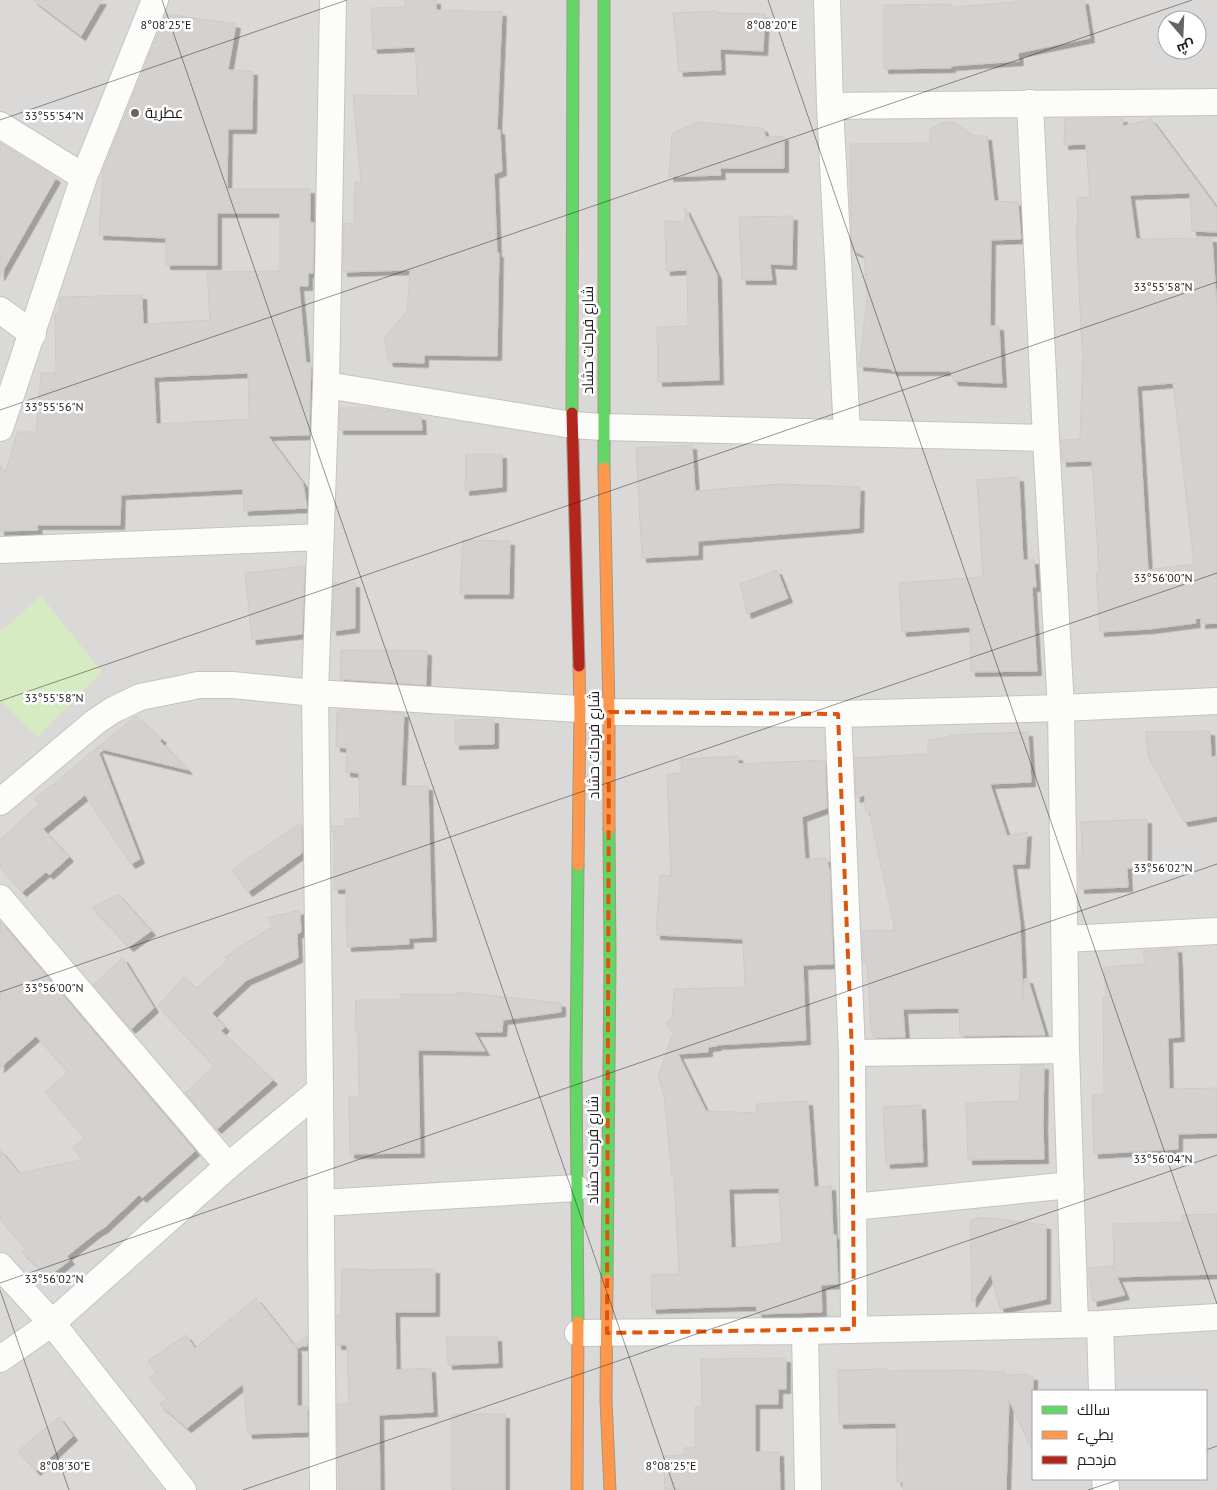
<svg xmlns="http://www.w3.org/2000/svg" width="1217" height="1490" viewBox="0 0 1217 1490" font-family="'PT Sans',Cairo,sans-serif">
  <defs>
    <filter id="shadow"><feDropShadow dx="4.5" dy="4.5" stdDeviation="0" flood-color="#0004"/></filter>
  </defs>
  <rect width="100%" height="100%" fill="#eceae5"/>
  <!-- residential -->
  <path fill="#dbd9d7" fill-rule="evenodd" d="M0 0H1217V1490H0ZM1167 20H1197V50H1167ZM1033 1391H1206V1479H1033Z"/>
  <!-- grass -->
  <path fill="#d7ebc2" d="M41 596 102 672 38 737 0 700V632Z"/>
  <!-- building -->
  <path fill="#d4d1ce" stroke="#cfcbc6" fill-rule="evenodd" filter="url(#shadow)" d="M33 0H102L81 36Z
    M405 0H436V10L502 12 497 130H500L502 171 494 174 497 253H499L497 356 424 355V363L389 362 384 338 407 311 410 270 343 272 344 223 354 224 355 182H361L353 95 418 96 415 47 373 49 371 8 405 7Z
    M1015 0H1084L1090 38 1018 53 1019 61 951 66V68L884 69V5L951 4V7L1016 2Z
    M717 11V13L765 14 763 51 720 49 721 70 679 72 673 13Z
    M166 14 236 24 228 70 253 71 252 129H228L227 189H310V222L314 223 313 273H308V286H299L306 363H311L309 435 268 436 303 483 307 508 244 511 243 489 121 495 120 525H37L38 530 0 531V465L6 472 17 432H36L41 373H56L55 314H60V297L142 295 143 324 210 320 207 272 280 271V213H217V265H166V238L99 235 103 170ZM248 373 249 419 156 424 154 377Z
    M1123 118V126L1151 119 1217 208V232L1192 231 1190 193 1130 195 1136 239 1212 238 1217 309V623L1201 624V618L1195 619 1196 623 1150 629 1100 632 1096 573H1099L1092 461 1062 462 1061 440 1080 439 1083 350H1082L1076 223 1078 222 1077 198 1090 197 1086 144 1064 145 1065 119ZM1173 383 1194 564 1148 570 1137 386Z
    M697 122 763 128 766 137 784 136V168H720L721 175 669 177 672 134Z
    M954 122 974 136H987L994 201 1018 202 1021 239 991 240 990 326H999L1002 383 954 381 950 371H892V369L859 366 867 299 864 256 852 250 851 212 850 144 930 143V130L940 123Z
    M0 143 56 178 0 276Z
    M685 208 717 275 719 380 658 382 657 327 688 326 687 270 666 271 665 221 685 222Z
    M793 216 792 265 770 264 772 280H742L739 217Z
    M340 408H372L421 416 422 430H339Z
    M692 445 695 491 779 484 860 487 859 528 698 541V555L642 558 636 448Z
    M466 454H502V487L465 491Z
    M1019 477 1023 560H1034L1036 587H1032L1037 671 971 672 970 627 902 632 899 583 983 577 977 480Z
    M463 540 510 541 509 594H460Z
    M305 566 302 634 252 640 245 573Z
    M777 570 788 598 747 614 740 584Z
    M334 583H355V628L332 631Z
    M341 650 427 651 426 685 340 679Z
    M340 710 404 713 401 786H428L432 937 409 938V944L347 947 346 889H334V830L332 832V826H345V819L360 818 359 773 346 772 347 748 336 747 337 712 340 713Z
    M136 716 162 739 160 741 188 770 97 748 140 859 131 864 85 795 43 829 69 857 49 875 46 872 22 892 0 867V840L39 804 35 799Z
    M494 719V744L455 745V720Z
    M1210 731 1211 757 1217 756V816L1184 822 1148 756 1146 732Z
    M1028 732 1031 782 990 784 1007 836 1027 832 1025 864H1012L1020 923 1023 1000 1024 979H1028L1045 1035 960 1036 959 1008 903 1009 905 1037 874 1038 871 1028 867 962H863L862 931 895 930 871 821 870 811H865V795L856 798 855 758 928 754V740L950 737V735Z
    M738 756V764L825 760 827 808 802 817 805 859 826 858 830 872 833 964 803 965 806 1040 716 1045 717 1046 708 1047V1052L678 1054 706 1111 757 1113 756 1104 808 1101 814 1187 831 1186 833 1235H836L838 1284 821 1285 822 1312 758 1314 756 1306 652 1309 651 1275 679 1274 674 1176H672L664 1097 658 1076 673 1033 666 1022 672 1018 674 989 745 987 743 939 656 935 660 875 671 876 667 774 682 773 681 759ZM779 1188 782 1243 731 1248 729 1189Z
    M1147 819V867L1127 868 1128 887 1080 889 1079 855H1082L1081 822Z
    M297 825H302V853L248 892 232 870Z
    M118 894 151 931 129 947 92 908Z
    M300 910 301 932 297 934 298 958 247 980 212 1013 225 1027 221 1031 273 1080 217 1129 185 1093 214 1066 158 1006 184 977 197 988 227 960 225 957 273 926 267 918Z
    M0 921 195 1151 142 1198 139 1195 104 1228 97 1232 67 1256 70 1260 48 1277 22 1252 26 1249 0 1219V1150L19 1173 81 1160 73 1147 85 1139 45 1092 68 1072 36 1036 0 1068Z
    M1177 948 1178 963 1180 1037 1168 1038 1169 1089 1217 1088V1133L1178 1134V1149L1094 1154 1092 1095 1104 1094 1103 998H1106L1104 967 1145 964 1143 951Z
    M123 958 154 1008 131 1029 93 985Z
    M457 992 561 1003V1012L503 1020 502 1032H474L485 1051 418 1050 420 1153 350 1154 349 1097H359L358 1030H355L356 1000H400L401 994 457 995Z
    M1044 1065 1043 1126 1044 1159 968 1160 966 1103 1019 1101 1021 1066Z
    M921 1105 923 1162 886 1164 883 1107Z
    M1217 1214V1274L1117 1277 1125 1295 1093 1302 1088 1268 1112 1266 1114 1271 1113 1224 1183 1222 1182 1215Z
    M981 1217 1046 1225V1299L1000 1309 991 1274 972 1303 970 1221Z
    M342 1269H364V1270L435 1269V1312H395L396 1370 431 1368 433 1412 379 1415 380 1490H339L337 1404H349L347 1345H337V1315H341Z
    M256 1298 294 1345 307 1336V1346H295L297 1349V1406H307L308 1432 248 1434 243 1384 187 1428 159 1404 167 1399 149 1378 156 1372 148 1361 186 1335 195 1348Z
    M446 1337H497L498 1363 448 1365Z
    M786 1358V1389H778V1404H755V1452H779L780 1490H665L663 1456 684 1455V1448L695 1447V1407L702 1406 701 1359Z
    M886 1369V1371L966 1370 1005 1372V1375L1027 1374V1376H1033V1452L1009 1400 1006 1490H903V1482H897L896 1423 839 1424 838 1370Z
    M452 1414H505V1490H452Z
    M59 1417 73 1436 36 1471 18 1451Z"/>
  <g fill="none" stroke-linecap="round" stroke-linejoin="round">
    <defs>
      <path id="street" d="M827 0 830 106 847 433
        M1030 103 1046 438 1061 708 1066 1050 1075 1324
        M830 106 1217 102
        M0 125 84 177
        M0 310 33 334
        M326 385 572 425 603 427 1046 438
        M0 428 84 177 155 0
        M0 550 321 537
        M838 714 852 1053 854 1329
        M0 802 95 722 113 710 140 697 185 688 198 685H232L315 693 580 709 609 712 838 714 1061 708 1217 701
        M0 898 228 1166
        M1065 939 1217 931
        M852 1053 1066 1050
        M321 1203 576 1188
        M853 1207 1071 1185
        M0 1266 52 1323 183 1490
        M1100 1324 1102 1391
        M805 1331 808 1490
        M578 1333 805 1331 1100 1324 1217 1317
        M0 1359 52 1323 228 1166 320 1090
        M1105 1479 1106 1490
        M323 1490 320 1090 315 693 326 385 333 0"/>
      <path id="fast" d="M572 413 573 0
        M604 468V0
        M607 1280 610 960 609 829
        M578 1322 576 1065 578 865"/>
      <path id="slow" d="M604 468 609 712V829
        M578 865 580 709 579 666
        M607 1280 606 1400 610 1490
        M577 1490 578 1322"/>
      <path id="jam" d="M572 413 579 666"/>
    </defs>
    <!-- street casing -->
    <use href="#street" stroke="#c4c4c1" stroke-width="28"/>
    <!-- fast casing -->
    <use href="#fast" stroke="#a29882" stroke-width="13"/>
    <!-- slow casing -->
    <use href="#slow" stroke="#a29882" stroke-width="13"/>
    <!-- jam casing -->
    <use href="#jam" stroke="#a29882" stroke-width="13"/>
    <!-- street -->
    <use href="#street" stroke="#fcfcfb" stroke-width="26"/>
    <!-- fast -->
    <use href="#fast" stroke="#63d668" stroke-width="11"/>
    <!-- slow -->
    <use href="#slow" stroke="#ff974d" stroke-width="11"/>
    <!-- jam -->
    <use href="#jam" stroke="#b3261e" stroke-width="11"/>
  </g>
  <!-- marked area -->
  <path fill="none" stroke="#de560d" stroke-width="4" stroke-dasharray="10 6" stroke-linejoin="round" d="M609 712 838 714 852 1053 854 1329 607 1333Z"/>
  <!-- ticks -->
  <path fill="none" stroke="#1d1d1d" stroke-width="1" stroke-opacity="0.45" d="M162 0 675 1490M768 0 1217 1304M0 120 347 0M0 410 1192 0M0 701 1217 282M0 992 1217 573M0 1283 1217 864M0 1290 69 1490M1206 1450 1217 1446M243 1490 1217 1155M1088 1490 1121 1479"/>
  <!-- markers -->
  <circle fill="#656563" stroke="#fff" stroke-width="2" cx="135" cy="113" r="5"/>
  <g text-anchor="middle" stroke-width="5" stroke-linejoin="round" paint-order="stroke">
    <!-- poi labels -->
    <g font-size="15" fill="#1d1d1d" stroke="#fff" text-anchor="start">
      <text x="145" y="118">عطرية</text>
    </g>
    <!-- street labels -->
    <g font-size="15" fill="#1d1d1d" stroke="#fff">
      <text transform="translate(588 340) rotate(-90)" y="5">شارع فرحات حشاد</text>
      <text transform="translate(594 745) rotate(-90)" y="5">شارع فرحات حشاد</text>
      <text transform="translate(593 1150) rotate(-90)" y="5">شارع فرحات حشاد</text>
    </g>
  </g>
  <g font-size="12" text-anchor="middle" fill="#1d1d1d" stroke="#fff" stroke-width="5" stroke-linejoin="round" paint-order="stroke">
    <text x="166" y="29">8°08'25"E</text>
    <text x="772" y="29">8°08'20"E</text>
    <text x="54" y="120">33°55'54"N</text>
    <text x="1163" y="291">33°55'58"N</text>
    <text x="54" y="411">33°55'56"N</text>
    <text x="1163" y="582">33°56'00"N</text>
    <text x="54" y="702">33°55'58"N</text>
    <text x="1163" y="872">33°56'02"N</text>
    <text x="54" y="992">33°56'00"N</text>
    <text x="1163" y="1163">33°56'04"N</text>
    <text x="54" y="1283">33°56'02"N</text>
    <text x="65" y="1470">8°08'30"E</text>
    <text x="671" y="1470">8°08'25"E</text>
  </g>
  <!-- legend -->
  <rect x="1032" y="1390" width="175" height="90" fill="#ffffff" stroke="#a5a5a5"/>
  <rect x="1042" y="1406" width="25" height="8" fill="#63d668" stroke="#a5a5a5"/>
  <text x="1077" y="1415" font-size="15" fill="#1d1d1d">سالك</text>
  <rect x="1042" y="1431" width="25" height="8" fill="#ff974d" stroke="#a5a5a5"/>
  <text x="1077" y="1440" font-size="15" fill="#1d1d1d">بطيء</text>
  <rect x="1042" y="1456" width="25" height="8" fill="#b3261e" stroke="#a5a5a5"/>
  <text x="1077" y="1465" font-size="15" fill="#1d1d1d">مزدحم</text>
  <!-- north arrow -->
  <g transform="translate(1182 35) rotate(161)"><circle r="24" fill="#ffffff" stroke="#a5a5a5"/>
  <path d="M0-4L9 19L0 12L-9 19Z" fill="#656563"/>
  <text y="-8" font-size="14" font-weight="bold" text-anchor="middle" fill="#1d1d1d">ش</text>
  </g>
</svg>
